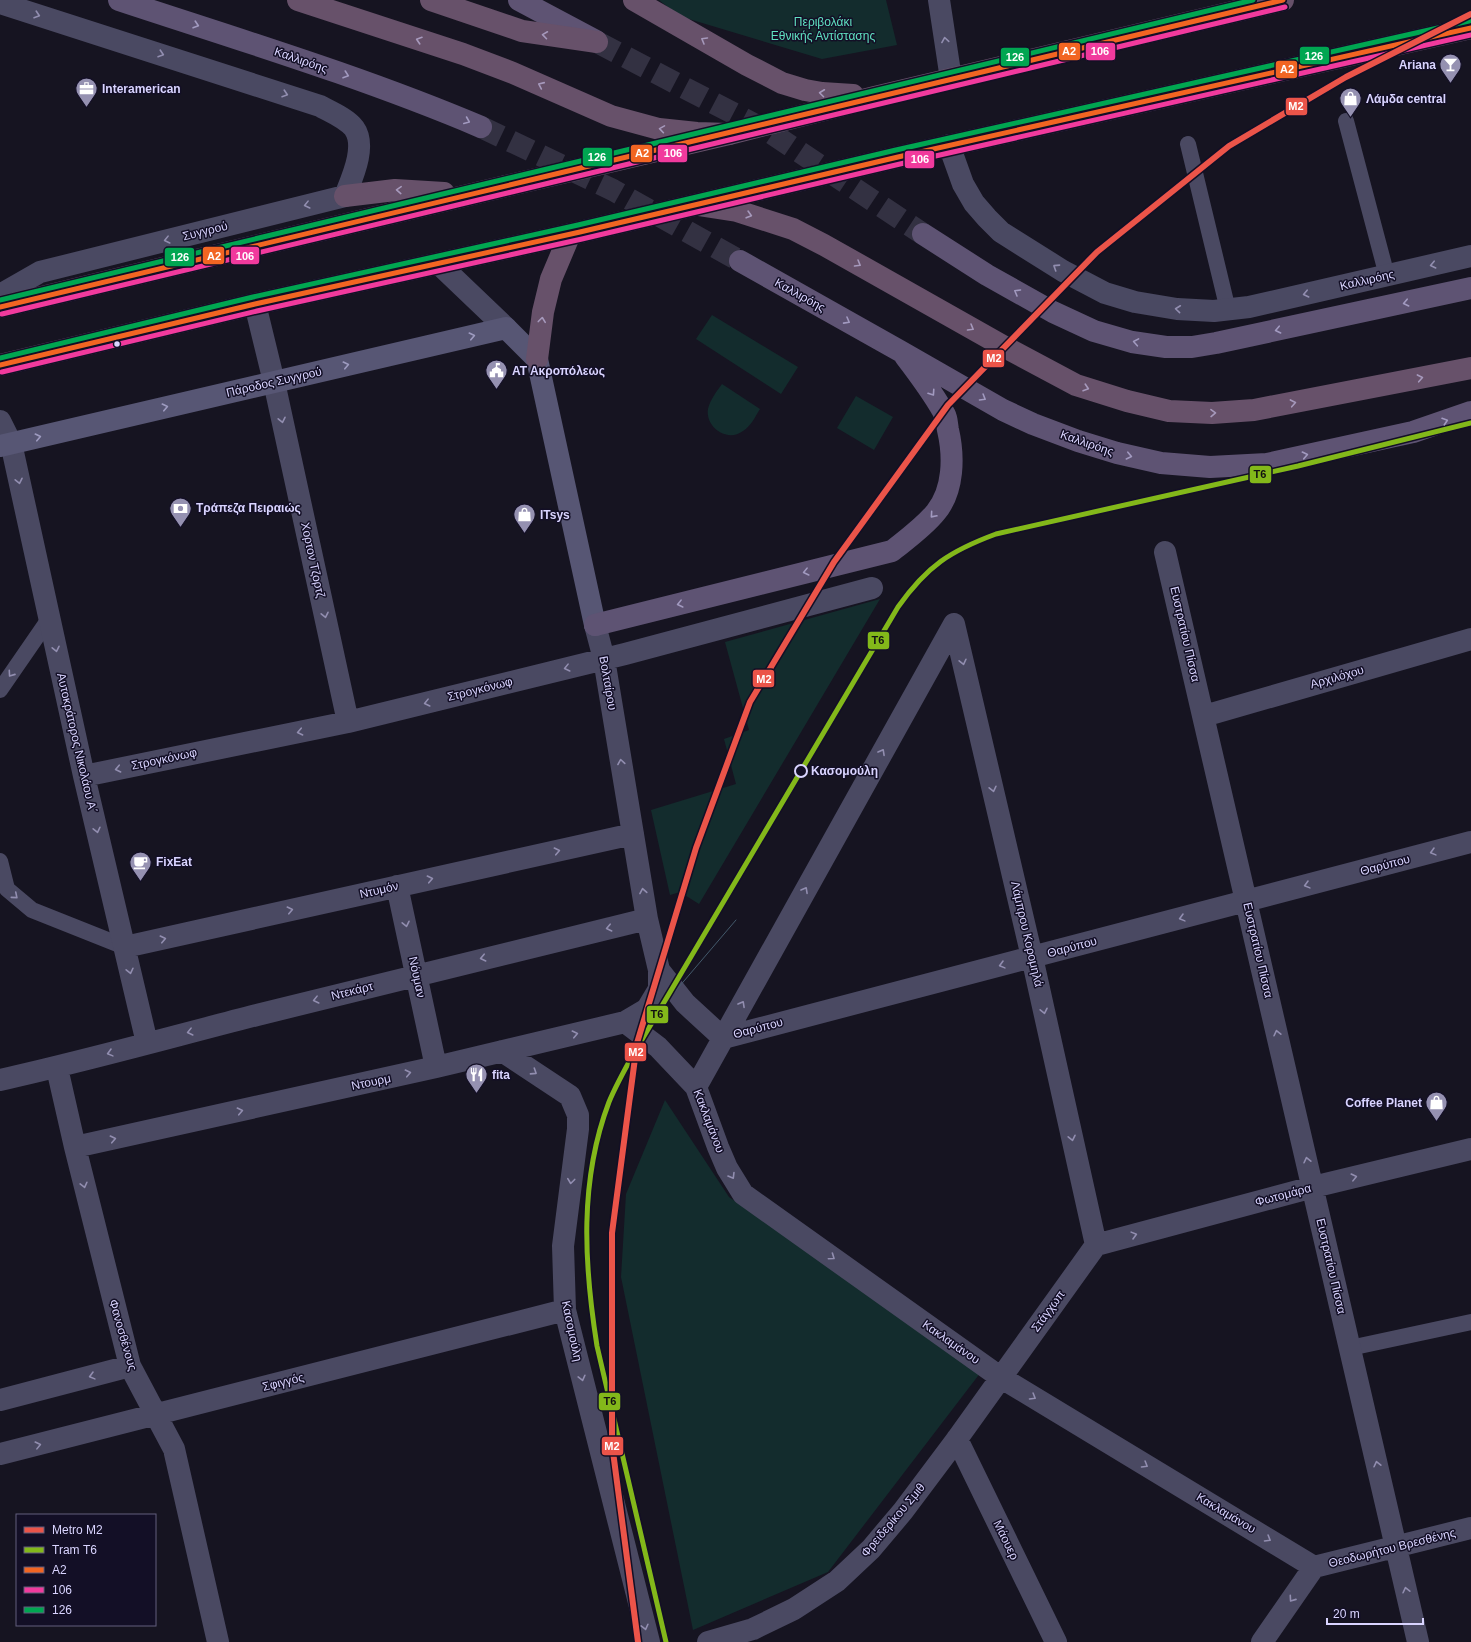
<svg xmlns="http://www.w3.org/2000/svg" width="1471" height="1642" viewBox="0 0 1471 1642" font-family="Helvetica,sans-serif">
  <rect width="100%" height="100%" fill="#161421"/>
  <!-- green -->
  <path fill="#132c2d" d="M659 0H886L897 45 822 59 679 16Z
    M712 315 798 367 781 394 696 339Z
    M722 384 760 409C755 417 751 426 743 431 727 443 705 427 708 409 710 400 717 391 722 384Z
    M856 396 893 417 874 450 837 428Z
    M880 599 699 904 680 892 670 895 651 810 736 784 724 739 749 730 725 642Z
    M665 1100 729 1197 981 1372 828 1572 693 1630 621 1277 626 1194Z"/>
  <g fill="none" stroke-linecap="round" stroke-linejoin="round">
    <!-- primary-tunnel -->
    <path stroke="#333142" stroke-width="22" stroke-dasharray="22 11" stroke-linecap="butt" d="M597 42 771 133 923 234
      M481 127 613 190 740 261"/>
    <!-- lane -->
    <path stroke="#4a4962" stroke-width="16" d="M1346 121 1387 276
      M1188 144 1228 310
      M0 690 49 619
      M0 861 7 889 32 910 125 947
      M1350 1348 1471 1322"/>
    <!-- street -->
    <path stroke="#4a4962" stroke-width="22" d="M939 0 951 79
      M0 3 320 106C331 112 346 118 354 128 367 146 352 178 345 196L40 272 0 295
      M949 145 963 184 974 203 987 218 1001 232 1063 271 1105 293 1135 302 1177 309 1214 311 1249 307 1471 256
      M439 264 506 328
      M255 304 274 382 348 722
      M0 421 11 443 84 776 147 1043
      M1165 552 1418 1642
      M954 624 1032 957 1096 1245
      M595 625 604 659 647 919 659 970 685 1003 723 1038
      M1204 716 1471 639
      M84 776 348 722 625 654 872 588
      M397 886 436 1067
      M125 947 633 834
      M625 1022 658 1047 696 1087 718 1147 727 1168 743 1194 1000 1377 1314 1567
      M723 1038 1471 842
      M502 1051 570 1096 578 1115V1129L563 1246 565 1310 649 1642
      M57 1068 75 1147 130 1366 174 1449 218 1642
      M0 1080C86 1061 171 1037 257 1015 387 982 517 950 647 919
      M696 1087 954 624
      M75 1147 436 1067 625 1022 647 1009 659 989V970
      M1096 1245 1313 1187 1471 1149
      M0 1400 130 1366
      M957 1439 1056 1642
      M0 1454 565 1310
      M1314 1567 1471 1528
      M708 1642 753 1629 794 1609 837 1581 871 1549 903 1511 957 1439 1096 1245
      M1262 1642 1314 1567"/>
    <!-- secondary -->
    <path stroke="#575674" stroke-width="22" d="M0 446 506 328 537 359 595 625"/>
    <!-- primary -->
    <path stroke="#5e5373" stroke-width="22" d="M119 0C240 40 363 77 481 127
      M519 0 596 41
      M923 234 987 275 1053 312 1094 331 1132 342 1166 347H1192L1216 343 1471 288
      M740 261 900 351 1003 410 1033 424 1078 441 1117 453 1161 463 1210 467 1267 464 1413 432 1471 412
      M595 625 892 551C907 539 924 527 936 512 954 490 954 456 948 430 947 425 947 419 945 415 934 394 919 375 905 356"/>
    <!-- highway -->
    <path stroke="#67516a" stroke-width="22" d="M298 0 463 54 513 73 611 116 659 129 697 133 729 134 875 97 1283 0
      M431 0 522 31 597 42
      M634 0 747 65 782 83 805 90 822 93 853 95
      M898 157 1471 28
      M345 196 395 190 444 193
      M698 205 737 211 793 229 824 245 1003 346 1076 385 1127 401 1169 411 1212 413 1254 410 1471 368
      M0 307 506 186
      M537 359 543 312 551 279 570 234
      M0 365 255 304 580 232"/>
    <!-- tram -->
    <path stroke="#43596b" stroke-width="1" d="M655 1015 736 920"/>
    <!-- highway-bridge -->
    <path stroke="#67516a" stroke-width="22" d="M506 186 729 134
      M580 232 898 157"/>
    <defs>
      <path id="bus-1" d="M0 307 1283 0
        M0 365 255 304 580 232 898 157 1471 28"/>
      <path id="bus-2" d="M2 314 1285 7
        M2 372 257 311 582 239 900 164 1471 35"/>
      <path id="bus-3" d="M0 300 1253 0
        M0 358 253 297 578 225 896 150 1469 21"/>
    </defs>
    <!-- bus-1 casing -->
    <use href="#bus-1" stroke="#130f26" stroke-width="8"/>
    <!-- bus-2 casing -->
    <use href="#bus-2" stroke="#130f26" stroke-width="8"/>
    <!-- bus-3 casing -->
    <use href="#bus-3" stroke="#130f26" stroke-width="8"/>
    <!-- bus-1 -->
    <use href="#bus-1" stroke="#f26522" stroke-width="5"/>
    <!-- bus-2 -->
    <use href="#bus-2" stroke="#f13a9d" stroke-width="5"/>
    <!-- bus-3 -->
    <use href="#bus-3" stroke="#00a651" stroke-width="5"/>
    <defs>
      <path id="tram-1" d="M666 1642 597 1346C584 1264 579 1181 609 1102 616 1085 625 1069 634 1053L898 607C927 566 950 551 996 534L1298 466 1471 423"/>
    </defs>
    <!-- tram-1 casing -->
    <use href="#tram-1" stroke="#130f26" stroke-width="8"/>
    <!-- tram-1 -->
    <use href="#tram-1" stroke="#83b81a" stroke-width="5"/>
    <defs>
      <path id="metro-1" d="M638 1642 612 1444V1233L637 1043 696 848 750 702 834 562 948 405 1097 252 1229 146 1346 77 1471 14"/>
    </defs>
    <!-- metro-1 casing -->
    <use href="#metro-1" stroke="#130f26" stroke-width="9"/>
    <!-- metro-1 -->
    <use href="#metro-1" stroke="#eb5449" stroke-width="6"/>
  </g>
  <!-- one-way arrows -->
  <defs><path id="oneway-chevron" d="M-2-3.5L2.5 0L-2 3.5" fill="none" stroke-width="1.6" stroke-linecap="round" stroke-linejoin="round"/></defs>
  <g stroke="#928eb0">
    <use href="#oneway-chevron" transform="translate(37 15) rotate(18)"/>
    <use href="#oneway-chevron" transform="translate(945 40) rotate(-99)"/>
    <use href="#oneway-chevron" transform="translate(161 54) rotate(18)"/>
    <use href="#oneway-chevron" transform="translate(285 94) rotate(18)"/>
    <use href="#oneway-chevron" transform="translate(307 205) rotate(166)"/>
    <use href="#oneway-chevron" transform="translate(167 240) rotate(166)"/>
    <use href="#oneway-chevron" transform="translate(1433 265) rotate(167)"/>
    <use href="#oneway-chevron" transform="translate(1056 267) rotate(-147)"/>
    <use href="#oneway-chevron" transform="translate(1306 294) rotate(167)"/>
    <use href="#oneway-chevron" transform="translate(1178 309) rotate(-174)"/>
    <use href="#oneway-chevron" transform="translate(282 420) rotate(78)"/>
    <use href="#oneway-chevron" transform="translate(19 481) rotate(78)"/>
    <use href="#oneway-chevron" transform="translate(325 615) rotate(78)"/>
    <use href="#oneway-chevron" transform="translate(56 649) rotate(78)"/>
    <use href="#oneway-chevron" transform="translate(963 662) rotate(77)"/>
    <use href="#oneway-chevron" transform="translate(567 668) rotate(166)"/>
    <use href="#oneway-chevron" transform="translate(11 674) rotate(125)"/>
    <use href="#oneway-chevron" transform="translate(427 703) rotate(166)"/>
    <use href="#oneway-chevron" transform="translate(300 732) rotate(168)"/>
    <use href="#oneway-chevron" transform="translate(882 752) rotate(-61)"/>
    <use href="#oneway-chevron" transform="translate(621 762) rotate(-99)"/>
    <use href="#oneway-chevron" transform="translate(118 769) rotate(168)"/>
    <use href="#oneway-chevron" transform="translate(993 789) rotate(77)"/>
    <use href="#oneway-chevron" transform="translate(97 830) rotate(77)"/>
    <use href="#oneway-chevron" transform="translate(557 851) rotate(-12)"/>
    <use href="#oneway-chevron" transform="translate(1433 852) rotate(165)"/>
    <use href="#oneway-chevron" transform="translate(430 879) rotate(-12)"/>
    <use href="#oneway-chevron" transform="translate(1307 885) rotate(165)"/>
    <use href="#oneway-chevron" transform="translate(805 890) rotate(-61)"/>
    <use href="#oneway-chevron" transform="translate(643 891) rotate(-100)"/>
    <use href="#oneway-chevron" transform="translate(15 896) rotate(40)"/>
    <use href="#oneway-chevron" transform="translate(290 910) rotate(-13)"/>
    <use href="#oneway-chevron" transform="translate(1182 918) rotate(165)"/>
    <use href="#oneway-chevron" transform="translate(406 924) rotate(78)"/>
    <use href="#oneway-chevron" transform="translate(609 928) rotate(167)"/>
    <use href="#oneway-chevron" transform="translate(163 939) rotate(-13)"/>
    <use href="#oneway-chevron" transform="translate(483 958) rotate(167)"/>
    <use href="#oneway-chevron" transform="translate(1002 965) rotate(165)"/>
    <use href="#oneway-chevron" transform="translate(130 971) rotate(77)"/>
    <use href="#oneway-chevron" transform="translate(316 1000) rotate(166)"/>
    <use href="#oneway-chevron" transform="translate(742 1004) rotate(-61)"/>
    <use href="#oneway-chevron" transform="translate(1044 1011) rotate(78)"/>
    <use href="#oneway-chevron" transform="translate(190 1032) rotate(166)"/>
    <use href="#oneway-chevron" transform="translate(1277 1033) rotate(-103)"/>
    <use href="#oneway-chevron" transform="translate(575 1034) rotate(-13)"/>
    <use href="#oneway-chevron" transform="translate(110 1053) rotate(165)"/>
    <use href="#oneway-chevron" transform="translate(534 1072) rotate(33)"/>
    <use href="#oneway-chevron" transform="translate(408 1073) rotate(-12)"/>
    <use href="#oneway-chevron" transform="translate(240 1111) rotate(-12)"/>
    <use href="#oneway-chevron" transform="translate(1072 1138) rotate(78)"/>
    <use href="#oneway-chevron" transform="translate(113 1139) rotate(-12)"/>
    <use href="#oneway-chevron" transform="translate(1307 1160) rotate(-103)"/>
    <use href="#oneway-chevron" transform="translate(732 1176) rotate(59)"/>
    <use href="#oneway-chevron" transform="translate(1354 1177) rotate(-14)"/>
    <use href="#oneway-chevron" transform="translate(571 1181) rotate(97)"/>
    <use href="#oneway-chevron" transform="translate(84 1185) rotate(76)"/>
    <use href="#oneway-chevron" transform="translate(1134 1235) rotate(-15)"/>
    <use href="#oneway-chevron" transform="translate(832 1257) rotate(35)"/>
    <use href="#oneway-chevron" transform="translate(92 1376) rotate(165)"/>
    <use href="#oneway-chevron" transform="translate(582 1378) rotate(76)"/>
    <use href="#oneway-chevron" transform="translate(1033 1397) rotate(31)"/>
    <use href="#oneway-chevron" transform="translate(38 1445) rotate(-14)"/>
    <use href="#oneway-chevron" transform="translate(1377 1464) rotate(-103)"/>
    <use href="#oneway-chevron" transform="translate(1145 1465) rotate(31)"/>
    <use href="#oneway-chevron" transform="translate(1268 1539) rotate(31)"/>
    <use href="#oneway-chevron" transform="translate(1406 1590) rotate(-103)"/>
    <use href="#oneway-chevron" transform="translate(1292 1599) rotate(125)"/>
    <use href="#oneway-chevron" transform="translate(645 1627) rotate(76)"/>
  </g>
  <g stroke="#a29ac0">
    <use href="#oneway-chevron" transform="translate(196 25) rotate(18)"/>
    <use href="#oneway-chevron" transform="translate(346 75) rotate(19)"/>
    <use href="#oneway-chevron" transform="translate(467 121) rotate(23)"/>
    <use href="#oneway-chevron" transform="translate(1017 292) rotate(-150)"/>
    <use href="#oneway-chevron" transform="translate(1406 303) rotate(167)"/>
    <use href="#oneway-chevron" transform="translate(847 321) rotate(29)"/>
    <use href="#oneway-chevron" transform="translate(1278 330) rotate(168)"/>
    <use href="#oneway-chevron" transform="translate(1136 342) rotate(-170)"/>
    <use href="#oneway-chevron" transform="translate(932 393) rotate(56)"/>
    <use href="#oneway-chevron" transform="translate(983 398) rotate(31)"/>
    <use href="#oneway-chevron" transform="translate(1445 421) rotate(-18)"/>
    <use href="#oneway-chevron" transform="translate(1305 455) rotate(-12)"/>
    <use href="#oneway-chevron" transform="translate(1129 456) rotate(13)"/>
    <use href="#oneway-chevron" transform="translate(933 515) rotate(131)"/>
    <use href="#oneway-chevron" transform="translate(806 572) rotate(166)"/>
    <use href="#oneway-chevron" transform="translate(680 604) rotate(166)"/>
  </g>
  <g stroke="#a699bc">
    <use href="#oneway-chevron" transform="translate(545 35) rotate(-172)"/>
    <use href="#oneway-chevron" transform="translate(419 40) rotate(-162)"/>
    <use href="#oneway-chevron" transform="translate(704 40) rotate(-150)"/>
    <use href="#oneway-chevron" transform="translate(541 85) rotate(-156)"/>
    <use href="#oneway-chevron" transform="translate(822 93) rotate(-173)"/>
    <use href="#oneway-chevron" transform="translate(662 129) rotate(-171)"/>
    <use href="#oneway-chevron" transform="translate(399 190) rotate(-177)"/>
    <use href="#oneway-chevron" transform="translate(749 215) rotate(16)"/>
    <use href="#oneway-chevron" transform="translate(858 264) rotate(30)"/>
    <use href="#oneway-chevron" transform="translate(542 320) rotate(-83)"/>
    <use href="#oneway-chevron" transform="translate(971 328) rotate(30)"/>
    <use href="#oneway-chevron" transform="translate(1420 378) rotate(-11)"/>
    <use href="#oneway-chevron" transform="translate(1086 388) rotate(18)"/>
    <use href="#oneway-chevron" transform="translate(1293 403) rotate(-11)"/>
    <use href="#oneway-chevron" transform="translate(1213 413) rotate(-1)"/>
  </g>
  <g stroke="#9e9bc0">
    <use href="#oneway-chevron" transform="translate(472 336) rotate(-13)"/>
    <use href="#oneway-chevron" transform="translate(346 365) rotate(-13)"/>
    <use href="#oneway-chevron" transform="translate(165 407) rotate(-13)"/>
    <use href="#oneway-chevron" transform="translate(38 437) rotate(-13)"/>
  </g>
  <!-- icons -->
  <defs>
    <symbol id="bar-pin" viewBox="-11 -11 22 30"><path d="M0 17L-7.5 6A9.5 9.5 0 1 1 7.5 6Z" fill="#9591b1" stroke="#130f26"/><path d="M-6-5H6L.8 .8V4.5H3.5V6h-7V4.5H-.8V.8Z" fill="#fff"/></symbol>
    <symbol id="office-pin" viewBox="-11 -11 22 30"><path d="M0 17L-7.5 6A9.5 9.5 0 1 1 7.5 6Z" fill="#9591b1" stroke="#130f26"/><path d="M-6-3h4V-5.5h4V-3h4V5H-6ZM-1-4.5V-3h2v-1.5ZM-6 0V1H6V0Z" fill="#fff"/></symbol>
    <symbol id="shop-pin" viewBox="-11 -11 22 30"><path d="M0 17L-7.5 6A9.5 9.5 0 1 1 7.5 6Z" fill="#9591b1" stroke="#130f26"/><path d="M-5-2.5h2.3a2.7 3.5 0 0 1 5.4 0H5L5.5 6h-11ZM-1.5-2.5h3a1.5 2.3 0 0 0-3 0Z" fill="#fff"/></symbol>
    <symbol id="civic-pin" viewBox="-11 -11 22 30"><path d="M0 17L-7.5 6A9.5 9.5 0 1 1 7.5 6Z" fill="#9591b1" stroke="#130f26"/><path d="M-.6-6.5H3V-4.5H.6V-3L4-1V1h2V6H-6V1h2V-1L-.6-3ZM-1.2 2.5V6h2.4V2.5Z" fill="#fff"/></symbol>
    <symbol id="bank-pin" viewBox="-11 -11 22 30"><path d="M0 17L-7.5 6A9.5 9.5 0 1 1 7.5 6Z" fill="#9591b1" stroke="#130f26"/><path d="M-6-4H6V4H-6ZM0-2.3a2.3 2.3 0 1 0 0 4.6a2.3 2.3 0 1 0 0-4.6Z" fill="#fff"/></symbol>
    <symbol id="cafe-pin" viewBox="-11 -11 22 30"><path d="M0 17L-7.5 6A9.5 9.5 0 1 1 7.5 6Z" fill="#9591b1" stroke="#130f26"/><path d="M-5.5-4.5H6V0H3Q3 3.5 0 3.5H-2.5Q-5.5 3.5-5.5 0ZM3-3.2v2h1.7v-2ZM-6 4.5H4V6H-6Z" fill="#fff"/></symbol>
    <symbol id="restaurant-pin" viewBox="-11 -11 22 30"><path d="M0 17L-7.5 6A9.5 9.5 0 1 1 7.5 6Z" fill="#9591b1" stroke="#130f26"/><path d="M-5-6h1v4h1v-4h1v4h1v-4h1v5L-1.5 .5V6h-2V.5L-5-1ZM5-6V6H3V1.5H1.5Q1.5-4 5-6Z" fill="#fff"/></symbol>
  </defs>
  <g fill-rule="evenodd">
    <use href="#bar-pin" x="1438" y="52" width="25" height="34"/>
    <use href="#office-pin" x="74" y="76" width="25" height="34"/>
    <use href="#shop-pin" x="1338" y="86" width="25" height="34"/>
    <use href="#civic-pin" x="484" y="358" width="25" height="34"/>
    <use href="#bank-pin" x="168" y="496" width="25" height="34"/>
    <use href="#shop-pin" x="512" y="502" width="25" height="34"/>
    <use href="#cafe-pin" x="128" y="850" width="25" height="34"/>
    <use href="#restaurant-pin" x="464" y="1062" width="25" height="34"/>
    <use href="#shop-pin" x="1424" y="1090" width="25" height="34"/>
  </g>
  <!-- markers -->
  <circle fill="#d9d4ff" stroke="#130f26" stroke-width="1.5" cx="117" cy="344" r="3.5"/>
  <circle fill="#130f26" stroke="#d9d4ff" stroke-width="2" cx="801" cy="771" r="6"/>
  <g text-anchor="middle" stroke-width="3" stroke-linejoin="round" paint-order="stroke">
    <!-- park labels -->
    <g font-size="12" fill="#5fe0c0" stroke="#130f26">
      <text x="823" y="26">Περιβολάκι<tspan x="823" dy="14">Εθνικής Αντίστασης</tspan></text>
    </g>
    <!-- street labels -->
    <g font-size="12" fill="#d9d4ff" stroke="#130f26">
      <text transform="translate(301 60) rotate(19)" y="4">Καλλιρόης</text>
      <text transform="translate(205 231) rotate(-14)" y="4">Συγγρού</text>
      <text transform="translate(1367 280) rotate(-13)" y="4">Καλλιρόης</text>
      <text transform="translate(800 295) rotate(29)" y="4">Καλλιρόης</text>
      <text transform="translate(274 382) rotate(-13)" y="4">Πάροδος Συγγρού</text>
      <text transform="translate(1087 443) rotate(19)" y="4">Καλλιρόης</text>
      <text transform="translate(313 560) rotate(78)" y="4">Χορτον Τζορτζ</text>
      <text transform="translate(1185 634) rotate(77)" y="4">Ευστρατίου Πίσσα</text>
      <text transform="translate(1337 677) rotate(-16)" y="4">Αρχιλόχου</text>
      <text transform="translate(608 683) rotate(80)" y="4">Βολταίρου</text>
      <text transform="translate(480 689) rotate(-14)" y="4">Στρογκόνωφ</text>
      <text transform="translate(77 743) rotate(77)" y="4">Αυτοκράτορος Νικολάου Α΄</text>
      <text transform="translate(164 759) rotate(-12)" y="4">Στρογκόνωφ</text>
      <text transform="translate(1385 865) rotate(-15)" y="4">Θαρύπου</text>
      <text transform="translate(379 890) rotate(-13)" y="4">Ντυμόν</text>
      <text transform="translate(1027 934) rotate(77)" y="4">Λάμπρου Κορομηλά</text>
      <text transform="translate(1072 947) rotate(-15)" y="4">Θαρύπου</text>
      <text transform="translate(1258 950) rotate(77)" y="4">Ευστρατίου Πίσσα</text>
      <text transform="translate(417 977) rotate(78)" y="4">Νόυμαν</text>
      <text transform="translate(352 991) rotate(-14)" y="4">Ντεκάρτ</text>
      <text transform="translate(758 1028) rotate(-15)" y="4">Θαρύπου</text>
      <text transform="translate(371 1082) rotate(-12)" y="4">Ντουρμ</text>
      <text transform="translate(709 1121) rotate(69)" y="4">Κακλαμάνου</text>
      <text transform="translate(1283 1195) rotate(-15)" y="4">Φωτομάρα</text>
      <text transform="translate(1331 1266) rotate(77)" y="4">Ευστρατίου Πίσσα</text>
      <text transform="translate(1048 1311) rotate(-54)" y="4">Στάγχωπ</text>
      <text transform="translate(572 1331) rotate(78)" y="4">Κασομούλη</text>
      <text transform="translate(123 1335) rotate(74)" y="4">Φανοσθένους</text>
      <text transform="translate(951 1342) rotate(35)" y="4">Κακλαμάνου</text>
      <text transform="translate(283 1382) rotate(-14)" y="4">Σφιγγός</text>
      <text transform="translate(1226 1513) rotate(31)" y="4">Κακλαμάνου</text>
      <text transform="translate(893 1520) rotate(-50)" y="4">Φρειδερίκου Σμιθ</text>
      <text transform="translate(1006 1540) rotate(64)" y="4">Μάουερ</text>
      <text transform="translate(1392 1548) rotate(-14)" y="4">Θεοδωρήτου Βρεσθένης</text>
    </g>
    <!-- poi labels -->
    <g font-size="12" font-weight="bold" fill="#d9d4ff" stroke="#130f26" text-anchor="start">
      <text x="1436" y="69" text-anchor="end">Ariana</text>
      <text x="102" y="93">Interamerican</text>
      <text x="1366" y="103">Λάμδα central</text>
      <text x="512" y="375">ΑΤ Ακροπόλεως</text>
      <text x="196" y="512">Τράπεζα Πειραιώς</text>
      <text x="540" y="519">ITsys</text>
      <text x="156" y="866">FixEat</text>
      <text x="492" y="1079">fita</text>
      <text x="1422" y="1107" text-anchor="end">Coffee Planet</text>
    </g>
    <!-- stop labels -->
    <g font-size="12" font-weight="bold" fill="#d9d4ff" stroke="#130f26" text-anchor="start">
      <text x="811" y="775">Κασομούλη</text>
    </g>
  </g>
  <g stroke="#130f26" stroke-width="1.5">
    <rect x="1058" y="42" width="23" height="19" rx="4" fill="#f26522"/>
    <rect x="1085" y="42" width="31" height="19" rx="4" fill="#f13a9d"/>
    <rect x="1299" y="46" width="31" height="19" rx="4" fill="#00a651"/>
    <rect x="1000" y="47" width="30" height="20" rx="4" fill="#00a651"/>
    <rect x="1275" y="60" width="23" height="19" rx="4" fill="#f26522"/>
    <rect x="1285" y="97" width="23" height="19" rx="4" fill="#eb5449"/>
    <rect x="630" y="144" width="23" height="19" rx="4" fill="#f26522"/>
    <rect x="657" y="144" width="31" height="19" rx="4" fill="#f13a9d"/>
    <rect x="582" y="147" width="31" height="20" rx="4" fill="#00a651"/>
    <rect x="904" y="150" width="31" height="19" rx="4" fill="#f13a9d"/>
    <rect x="202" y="246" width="23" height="19" rx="4" fill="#f26522"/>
    <rect x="230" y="246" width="30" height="19" rx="4" fill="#f13a9d"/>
    <rect x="164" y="247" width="31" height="20" rx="4" fill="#00a651"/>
    <rect x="982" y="349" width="23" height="19" rx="4" fill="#eb5449"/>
    <rect x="1249" y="465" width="23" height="19" rx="4" fill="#83b81a"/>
    <rect x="867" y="631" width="23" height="19" rx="4" fill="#83b81a"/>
    <rect x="752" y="669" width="23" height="19" rx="4" fill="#eb5449"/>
    <rect x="646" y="1005" width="23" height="19" rx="4" fill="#83b81a"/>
    <rect x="624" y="1042" width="23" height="20" rx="4" fill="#eb5449"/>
    <rect x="598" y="1392" width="23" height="19" rx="4" fill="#83b81a"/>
    <rect x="601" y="1436" width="23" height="20" rx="4" fill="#eb5449"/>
  </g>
  <g font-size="11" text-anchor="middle" font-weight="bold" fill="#fff">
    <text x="1069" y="55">Α2</text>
    <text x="1100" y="55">106</text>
    <text x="1314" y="60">126</text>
    <text x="1015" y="61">126</text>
    <text x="1287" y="73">Α2</text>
    <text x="1296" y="110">Μ2</text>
    <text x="642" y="157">Α2</text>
    <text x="673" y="157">106</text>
    <text x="597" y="161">126</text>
    <text x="920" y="163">106</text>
    <text x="214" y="260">Α2</text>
    <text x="245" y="260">106</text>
    <text x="180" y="261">126</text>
    <text x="994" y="362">Μ2</text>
    <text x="764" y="683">Μ2</text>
    <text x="636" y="1056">Μ2</text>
    <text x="612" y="1450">Μ2</text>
  </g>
  <g font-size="11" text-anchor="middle" font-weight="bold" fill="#111">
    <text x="1260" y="478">Τ6</text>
    <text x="878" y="644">Τ6</text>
    <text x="657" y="1018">Τ6</text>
    <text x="610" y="1405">Τ6</text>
  </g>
  <!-- legend -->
  <rect x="16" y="1514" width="140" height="112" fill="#130f26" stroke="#625e7d"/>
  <rect x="24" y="1527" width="20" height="6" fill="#eb5449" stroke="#625e7d"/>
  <text x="52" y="1534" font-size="12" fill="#d9d4ff">Metro Μ2</text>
  <rect x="24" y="1547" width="20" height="6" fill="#83b81a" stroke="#625e7d"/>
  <text x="52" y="1554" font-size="12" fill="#d9d4ff">Tram Τ6</text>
  <rect x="24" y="1567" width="20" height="6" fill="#f26522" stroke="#625e7d"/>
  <text x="52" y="1574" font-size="12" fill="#d9d4ff">Α2</text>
  <rect x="24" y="1587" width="20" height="6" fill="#f13a9d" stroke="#625e7d"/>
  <text x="52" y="1594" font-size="12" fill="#d9d4ff">106</text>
  <rect x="24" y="1607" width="20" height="6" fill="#00a651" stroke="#625e7d"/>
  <text x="52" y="1614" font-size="12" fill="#d9d4ff">126</text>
  <!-- scale -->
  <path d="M1327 1618v6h96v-6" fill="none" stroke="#d9d4ff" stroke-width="2"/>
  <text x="1333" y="1618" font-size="12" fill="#d9d4ff" stroke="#130f26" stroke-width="3" paint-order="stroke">20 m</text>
</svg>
